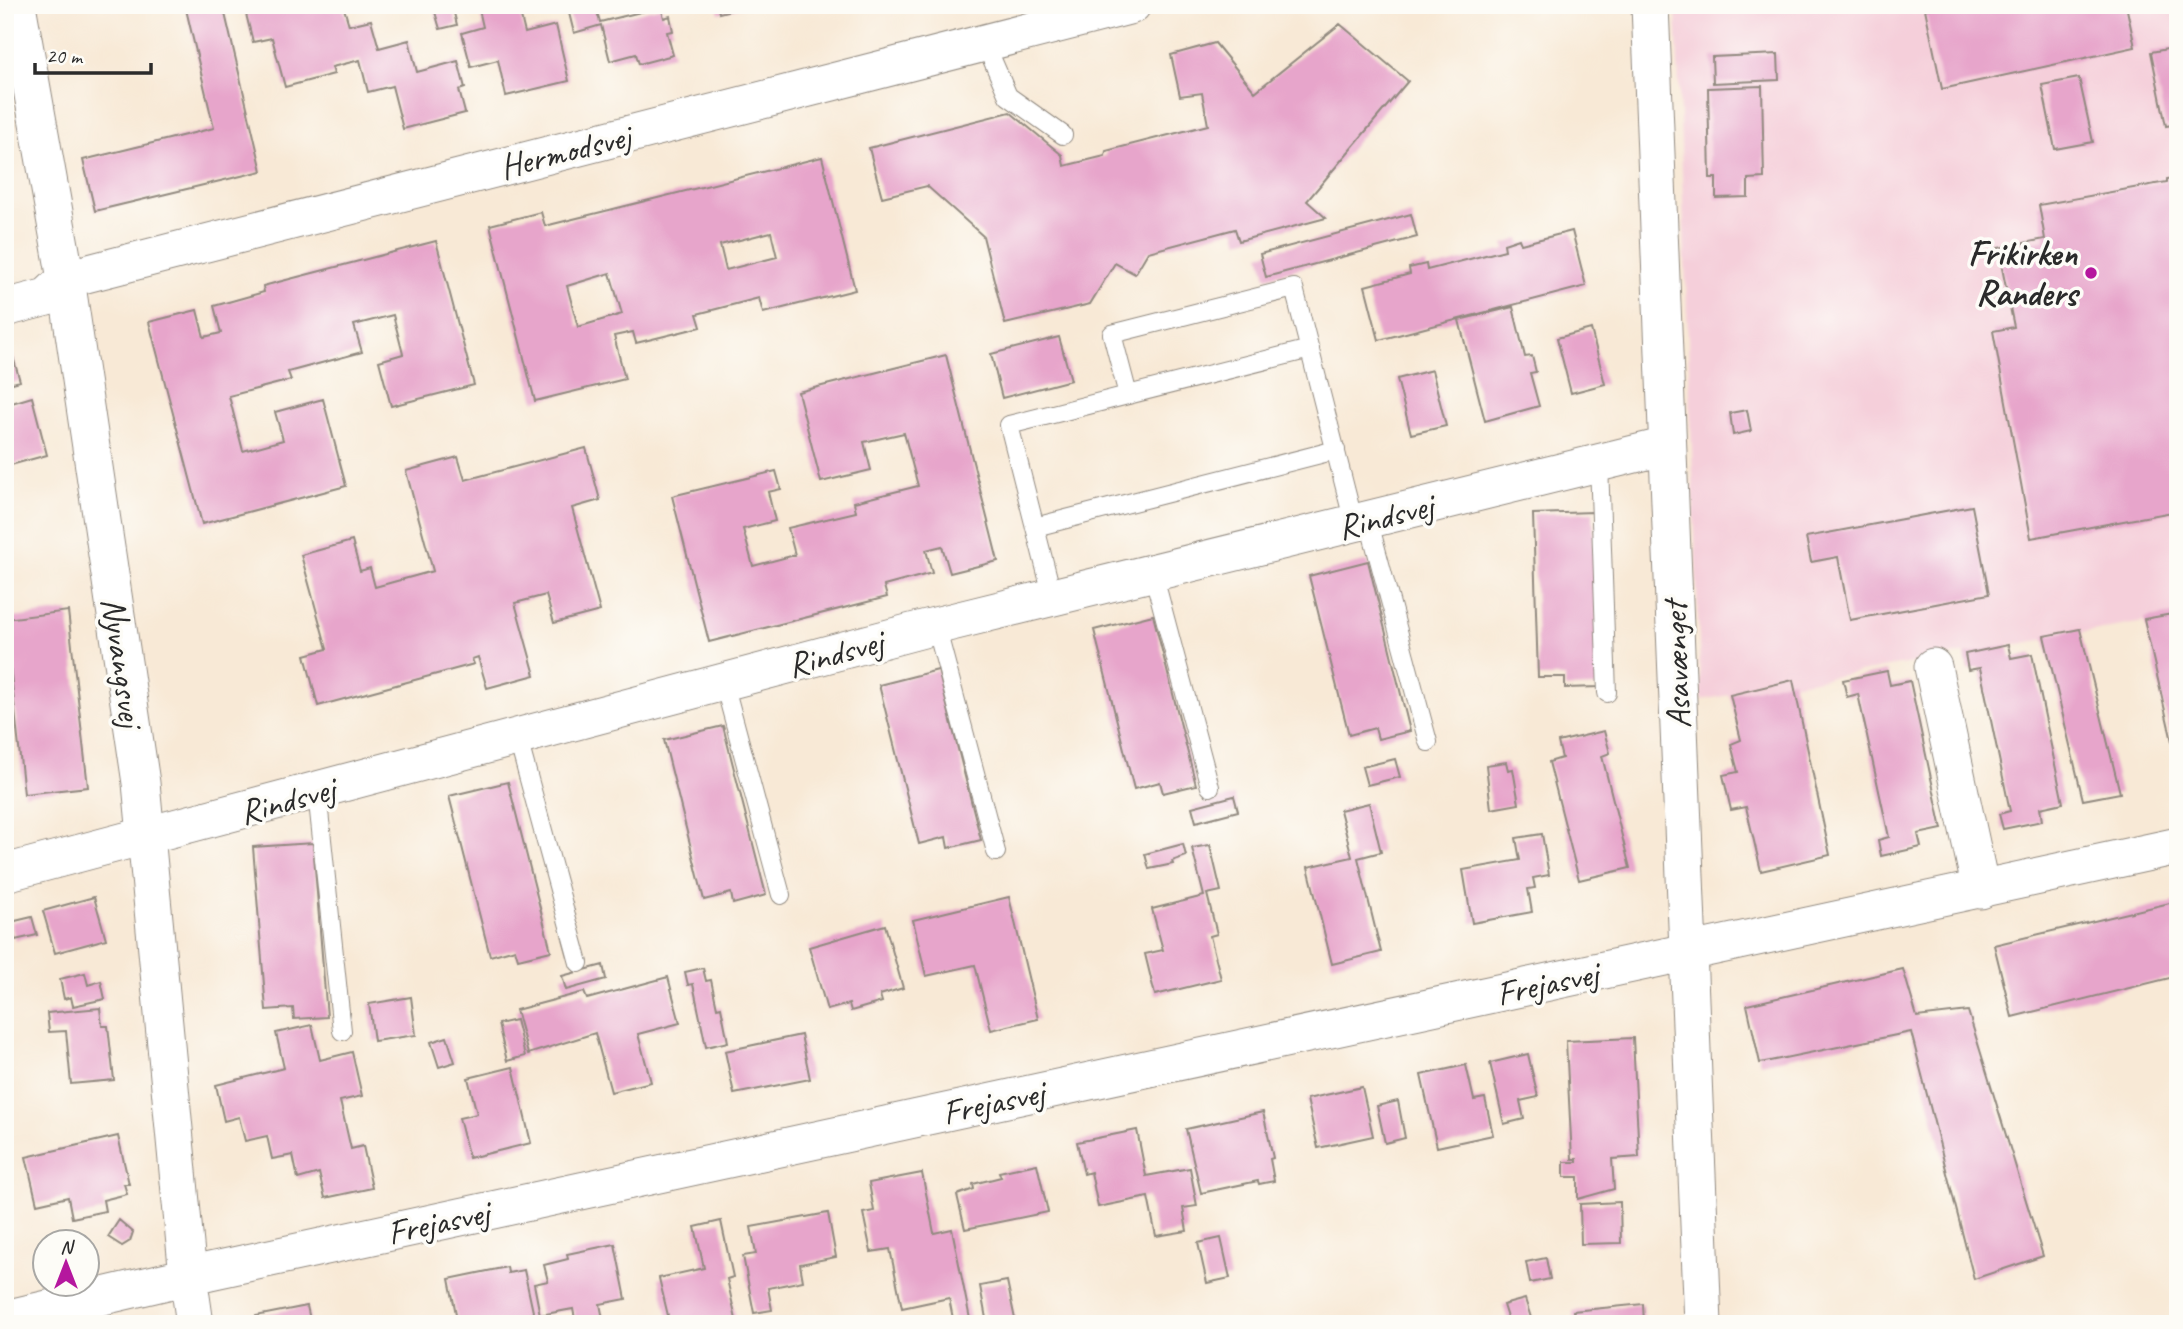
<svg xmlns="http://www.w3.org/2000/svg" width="2183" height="1329" viewBox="0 0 2183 1329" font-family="Caveat,sans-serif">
  <rect width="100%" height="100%" fill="#fdfcf7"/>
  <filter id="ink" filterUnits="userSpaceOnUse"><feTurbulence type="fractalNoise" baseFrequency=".0143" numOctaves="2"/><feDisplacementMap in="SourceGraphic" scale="14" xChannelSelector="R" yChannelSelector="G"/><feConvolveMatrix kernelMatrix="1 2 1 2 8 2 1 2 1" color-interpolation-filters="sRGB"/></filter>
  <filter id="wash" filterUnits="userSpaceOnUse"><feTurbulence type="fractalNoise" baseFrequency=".00686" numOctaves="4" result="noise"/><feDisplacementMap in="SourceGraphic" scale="28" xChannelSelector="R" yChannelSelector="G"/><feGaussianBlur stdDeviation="1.57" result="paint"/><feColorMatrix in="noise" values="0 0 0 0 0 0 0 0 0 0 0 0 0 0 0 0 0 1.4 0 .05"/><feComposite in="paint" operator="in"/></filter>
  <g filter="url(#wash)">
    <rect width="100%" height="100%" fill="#f8e9d6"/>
    <!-- built -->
    <path fill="#f5cfda" d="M1676 5H2178V616L1701 700Z"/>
    <g id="blocks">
      <!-- building -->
      <path fill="#e7a5cb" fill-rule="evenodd" d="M185 5H223L262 171 95 211 83 160 214 128Z
        M264 5H343L349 25 371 20 379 48 409 40 417 72 458 61 465 88 459 90 465 113 403 129 392 86 368 92 360 60 332 67 334 74 285 87 272 38 253 42 245 10Z
        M433 5H452L457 25 440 29Z
        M478 5H518L525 33 556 25 569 81 506 96 498 60 471 67 462 33 483 27Z
        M567 5H595L600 22 661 7 664 18 670 16 673 31 667 32 673 55 639 64 636 54 610 61 601 25 574 33Z
        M717 5H747V6L719 13Z
        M1945 5H2126L2135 47 1942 89 1925 9Z
        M1340 24 1408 81 1307 201 1326 218 1239 241 1235 229 1148 252 1135 274 1115 263 1090 304 1005 324 983 236 927 186 882 197 869 148 1010 112 1062 155 1064 166 1105 156 1106 151 1208 125 1202 93 1180 96 1171 55 1215 43 1255 92Z
        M2178 47V124L2166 126 2151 52Z
        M1778 54 1779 80 1713 83 1712 57Z
        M2079 78 2093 142 2055 149 2042 85Z
        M1762 86 1764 178 1748 179V197L1716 198V178H1710L1708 88Z
        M822 157 855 290 763 313 759 298 697 314 701 327 636 343 633 332 614 336 625 379 535 401 490 225 541 212 545 226ZM771 232 777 257 726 270 720 245ZM610 273 622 314 578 327 567 286Z
        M2178 177V511L2031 538 1993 331 2014 327 1998 248 2045 239 2039 205 2167 182V179Z
        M1411 214 1417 237 1266 277 1260 254Z
        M1572 231 1586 286 1379 340 1365 286 1410 274 1409 268 1426 264 1427 270 1505 250 1504 244 1519 239 1521 244Z
        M436 241 474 385 391 406 379 361 403 354 393 315 354 325 362 352 288 372 291 380 229 396 243 451 283 440 275 412 323 399 346 486 202 524 149 322 197 310 204 337 221 333 214 306 264 292 263 286Z
        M1513 307 1525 357 1532 356 1536 372 1530 373 1539 406 1485 421 1459 320Z
        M1591 329 1605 384 1571 393 1557 338Z
        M7 336 20 381 5 385V337Z
        M1059 337 1071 380 1002 398 991 354Z
        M946 355 998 561 950 573 942 546 926 550 932 573 884 586 887 597 709 642 672 496 776 471 781 489 768 492 775 521 743 529 753 566 795 555 788 528 856 512 854 502 918 486 904 433 864 442 871 470 821 482 798 392Z
        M1432 370 1446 426 1411 434 1397 379Z
        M32 397 47 455 7 466 9 475 5 476V405Z
        M1747 410 1751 431 1733 435 1730 413Z
        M586 448 600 500 572 508 600 611 554 623 546 595 515 603 535 675 487 688 478 657 472 659 474 664 318 706 305 655 327 649 301 555 352 541 360 571 370 568 375 587 433 571 406 471 458 457 465 480Z
        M1972 506 1989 594 1850 620 1838 557 1811 562 1806 537Z
        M1593 512 1599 687 1565 688V677H1538L1533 514Z
        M1368 561 1410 731 1378 739 1375 728 1349 735 1309 576Z
        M68 611 88 787 24 794 5 619Z
        M2178 613V763H2177L2144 619Z
        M1153 615 1196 785 1163 793 1160 782 1134 789 1094 630Z
        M2080 629 2120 793 2083 800 2044 636Z
        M2008 645 2011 658 2032 654 2063 803 2040 808 2042 821 2003 829 1999 814 2010 811 1980 668 1968 670 1965 654Z
        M938 670 981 840 948 848 946 837 919 844 879 685Z
        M1887 671 1890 685 1910 681 1942 829 1918 834 1921 847 1881 856 1878 840 1889 837 1858 694 1847 697 1843 680Z
        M1793 680 1830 855 1761 871 1746 807 1731 810 1723 775 1738 772 1731 744 1741 740 1730 695Z
        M723 726 766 895 733 904 731 893 704 900 664 740Z
        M1604 731 1610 753 1602 756 1630 868 1579 880 1549 762 1562 758 1558 742Z
        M1395 759 1400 777 1367 785 1362 767Z
        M1506 762 1508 770 1513 769 1519 804 1491 809 1486 765Z
        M508 782 551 951 518 959 515 949 490 956 449 796Z
        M1234 796 1238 811 1196 822 1192 807Z
        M1369 803 1381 852 1358 858 1381 952 1332 964 1308 867 1352 857 1340 810Z
        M1542 834 1549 875 1533 878 1535 888 1528 889 1532 912 1472 923 1463 870 1520 860 1516 838Z
        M313 843 327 1017 294 1019 293 1008 266 1010 253 847Z
        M1183 844 1186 856 1172 861 1173 864 1149 869 1145 854Z
        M1210 845 1221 891 1207 894 1217 934 1210 936 1221 979 1155 995 1145 954 1163 950 1152 909 1204 896 1192 848Z
        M94 897 106 939 55 953 43 911Z
        M1009 897 1038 1019 991 1030 975 965 926 976 913 920Z
        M2178 901V976L2012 1017 1994 945Z
        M32 917 37 935 15 940 11 922Z
        M885 925 903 988 880 995 882 1002 851 1011 849 1004 827 1010 809 947Z
        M603 965 606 979 566 990 562 976Z
        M703 968 706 981 711 980 717 1008 721 1007 728 1042 706 1047 693 984 688 985 685 972Z
        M1903 969 1917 1017 1968 1011 2043 1256 1974 1279 1911 1032 1760 1063 1747 1005Z
        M85 973 88 985 101 981 105 999 73 1006 71 997 64 999 60 979Z
        M668 977 680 1023 638 1034 651 1082 611 1092 595 1033 528 1054 516 1010 584 992 587 999Z
        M411 997 416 1035 374 1041 369 1004Z
        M100 1008 102 1026H108L114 1080 71 1084 66 1031 49 1032 47 1013Z
        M516 1020 525 1056 507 1061 498 1024Z
        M312 1025 320 1060 352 1052 362 1096 340 1101 351 1149 363 1146 372 1188 325 1198 319 1173 298 1179 293 1155 272 1159 267 1136 245 1141 239 1117 224 1121 216 1085 284 1068 276 1033Z
        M801 1035 810 1079 734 1094 725 1051Z
        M447 1037 455 1062 439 1067 431 1042Z
        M1633 1038 1639 1157 1612 1159 1614 1189 1578 1199V1177H1564V1162H1577V1159H1572L1566 1041Z
        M1528 1054 1538 1097 1520 1101 1524 1119 1504 1124 1490 1063Z
        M1466 1065 1474 1100 1485 1098 1493 1135 1437 1147 1421 1075Z
        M513 1067 531 1143 469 1158 459 1118 477 1114 468 1078Z
        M1362 1087 1373 1136 1318 1148 1307 1099Z
        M1398 1101 1405 1138 1385 1143 1377 1106Z
        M1263 1112 1273 1158 1270 1159 1274 1181 1259 1184 1258 1181 1201 1193 1186 1129Z
        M1137 1130 1146 1176 1190 1168 1197 1206 1183 1208 1187 1231 1156 1236 1148 1197 1098 1207 1091 1172 1084 1174 1077 1142Z
        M118 1136 129 1184H124L127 1194 103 1200 105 1211 72 1218 68 1197 37 1204 26 1157Z
        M1037 1164 1048 1212 965 1229 957 1195 974 1189 973 1184 1001 1177 999 1172Z
        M922 1173 934 1233 952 1229 971 1324H954L949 1298 902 1308 890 1249 871 1252 863 1213 874 1211 869 1183Z
        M1620 1202 1621 1243 1581 1244 1580 1204Z
        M828 1213 836 1257 800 1264 803 1281 768 1288 772 1310 754 1313 743 1256 756 1254 751 1227Z
        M119 1220 133 1232 130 1241 122 1246 108 1237Z
        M721 1221 733 1277 727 1279 737 1324H670L659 1278 704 1268 695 1227Z
        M1221 1238 1230 1278 1207 1283 1198 1243Z
        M615 1244 626 1299 600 1304 604 1324H576L573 1309 540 1315 534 1284 548 1281 544 1265 568 1259 567 1254Z
        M1546 1258 1550 1279 1530 1283 1526 1262Z
        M507 1267 508 1273 524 1270 535 1321 458 1324 449 1279Z
        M1007 1281 1016 1324H987L980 1286Z
        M1525 1299 1533 1324H1509L1503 1305Z
        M1643 1304 1644 1324H1574L1573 1311Z
        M307 1306 311 1324H257L256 1316Z"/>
    </g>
  </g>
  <g filter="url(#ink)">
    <use href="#blocks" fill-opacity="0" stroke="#928a80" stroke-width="2"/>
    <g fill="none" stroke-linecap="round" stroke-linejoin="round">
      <defs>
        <path id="service" d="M985 43 1008 96 1063 135
          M1128 395 1112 334 1294 288 1354 523
          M1599 463 1607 693
          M1368 519 1428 742
          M1035 527 1336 450
          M1153 573 1210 787
          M1053 598 1009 425 1310 349
          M936 626 996 852
          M724 683 781 895
          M518 739 579 963
          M317 792 342 1031"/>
        <path id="minor" d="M17 5 66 279 141 783 188 1276 195 1324
          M1650 5 1703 1324
          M5 308 47 297 66 279 1132 5
          M1933 667 1981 890
          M5 873 923 629 1667 446
          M5 1319 210 1271 2178 846"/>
      </defs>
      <!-- service casing -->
      <use href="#service" stroke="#928a80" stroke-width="20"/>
      <!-- minor casing -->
      <use href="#minor" stroke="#928a80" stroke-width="39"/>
      <!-- service -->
      <use href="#service" stroke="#fff" stroke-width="18"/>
      <!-- minor -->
      <use href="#minor" stroke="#fff" stroke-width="37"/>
    </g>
  </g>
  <!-- markers -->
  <circle fill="#b5179e" stroke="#fdfcf7" stroke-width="2.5" cx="2091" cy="273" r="7"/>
  <g text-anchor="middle" stroke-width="7" stroke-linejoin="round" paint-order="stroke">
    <!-- street labels -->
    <g font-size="35" fill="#2b2b2b" stroke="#fdfcf7">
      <text transform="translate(565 151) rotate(-14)" y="12">Hermodsvej</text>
      <text transform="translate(1385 516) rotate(-14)" y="12">Rindsvej</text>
      <text transform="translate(835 653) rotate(-15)" y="12">Rindsvej</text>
      <text transform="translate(123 662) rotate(82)" y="12">Nyvangsvej</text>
      <text transform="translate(1676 665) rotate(-92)" y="12">Asavænget</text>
      <text transform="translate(287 800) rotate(-15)" y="12">Rindsvej</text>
      <text transform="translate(1547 983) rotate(-12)" y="12">Frejasvej</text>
      <text transform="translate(993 1102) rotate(-12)" y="12">Frejasvej</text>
      <text transform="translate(438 1222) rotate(-12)" y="12">Frejasvej</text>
    </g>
    <!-- poi labels -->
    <g font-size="35" font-weight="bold" fill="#2b2b2b" stroke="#fdfcf7" text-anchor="end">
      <text x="2077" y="265">Frikirken<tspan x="2077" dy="40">Randers</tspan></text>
    </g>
  </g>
  <!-- margin -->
  <rect width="2183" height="1329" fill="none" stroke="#fdfcf7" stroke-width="28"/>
  <!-- north arrow -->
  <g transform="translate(66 1263)"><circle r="33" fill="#fdfcf7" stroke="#a9a8a5" stroke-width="2"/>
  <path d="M0-5L12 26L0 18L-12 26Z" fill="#b5179e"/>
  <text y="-10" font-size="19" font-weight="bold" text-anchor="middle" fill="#2b2b2b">N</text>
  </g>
  <!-- scale -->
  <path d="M35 63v10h116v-10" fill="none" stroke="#2b2b2b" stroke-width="3.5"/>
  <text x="46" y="63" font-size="21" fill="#2b2b2b" stroke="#fdfcf7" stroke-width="5" paint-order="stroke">20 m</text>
</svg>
